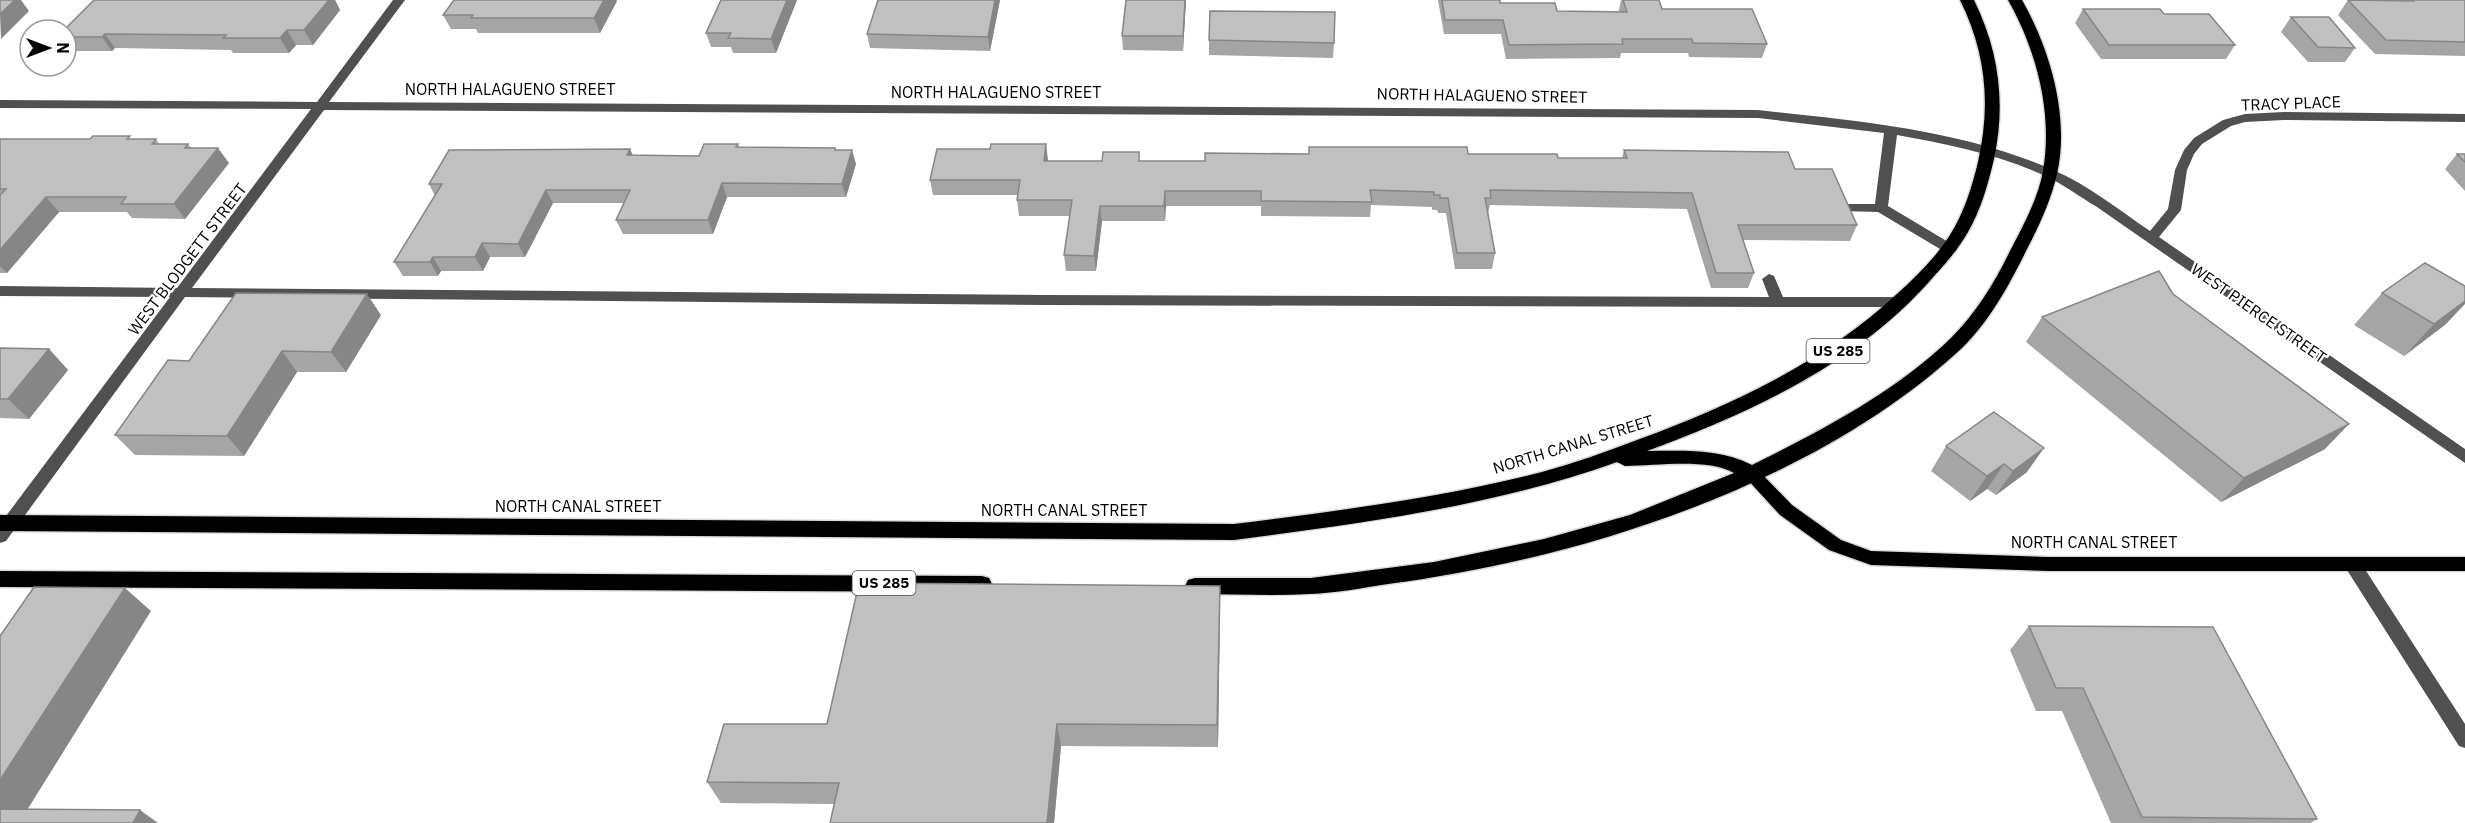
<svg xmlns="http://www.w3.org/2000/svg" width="2465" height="823" viewBox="0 0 2465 823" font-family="'IBM Plex Sans',sans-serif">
  <rect width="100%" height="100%" fill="#fff"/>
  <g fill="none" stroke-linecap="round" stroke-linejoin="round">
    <defs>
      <path id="major" d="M1752 468 1758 470 1792 505 1841 540 1871 551 2048 557H2465V571H2048L1871 565 1829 550 1780 515 1746 478 1744 474 1746 470Z"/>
      <path id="highway" d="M1960 0H1974C1999 51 2006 103 1994 159 1988 184 1981 210 1968 232 1959 248 1947 262 1935 275 1860 363 1752 412 1647 451 1683 451 1719 448 1752 465 1822 430 1894 393 1951 338 1976 313 1995 282 2010 251 2023 226 2038 199 2043 171 2053 114 2037 51 2008 0H2022C2050 49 2070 117 2057 174 2051 200 2040 224 2028 247 2011 282 1990 321 1962 348 1816 484 1582 559 1388 584 1362 588 1336 593 1310 594 1272 596 1233 594 1195 594L1188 592 1185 586 1188 580 1195 578H1311L1434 562 1544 539 1630 515 1734 473C1708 458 1656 466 1625 466L1617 462C1495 506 1363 523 1234 540L0 531V515L1234 524C1337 511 1442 498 1542 472 1574 463 1606 452 1637 440 1732 405 1823 363 1898 293 1917 276 1937 256 1950 235 1964 213 1972 187 1978 162 1991 105 1986 52 1960 0Z
        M0 571 982 576 989 578 992 584 989 590 982 592 0 587Z"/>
    </defs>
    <!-- major casing -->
    <use href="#major" stroke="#dbdbdb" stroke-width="3"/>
    <!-- highway casing -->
    <use href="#highway" stroke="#dbdbdb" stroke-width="3"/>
    <!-- minor -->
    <path fill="#505050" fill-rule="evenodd" d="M393 0H405L329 102 1758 110C1858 121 1960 129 2053 170 2087 184 2119 210 2150 231L2168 209 2175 170 2184 150 2194 138 2223 120 2245 114 2284 112 2465 114V122L2284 120 2245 122 2231 126 2202 144 2194 154 2187 170 2181 210 2159 237 2465 449V463L2097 207C2080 197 2063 184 2045 176 1998 154 1947 144 1897 135L1888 206 1955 246 1957 249 1955 252H1945L1878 212 1840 211 1838 208 1845 204H1875L1884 133 1758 118 324 110 192 288 1042 295 1769 297 1762 279 1769 274 1774 276 1783 297H1900L1907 302 1900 307H1778L1042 305 185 297 6 541 0 543V524L170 297 0 296V286L177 288 311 109 0 108V100L317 102Z
      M2353 558 2359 560 2465 724V748L2459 746 2347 570 2345 565 2347 560Z"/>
    <!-- major -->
    <use href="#major" fill="#000" fill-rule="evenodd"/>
    <!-- highway -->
    <use href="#highway" fill="#000" fill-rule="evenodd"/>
  </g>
  <!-- wall -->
  <path fill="#a5a5a5" d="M329 0H335L340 10 313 45H296L289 53H233L231 50 115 48 112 51H68L66 48V30Z
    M454 0H616L617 1 600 33H478L476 29H451L443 15Z
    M797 0 776 53H733L731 47H711L706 33Z
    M1000 0 990 51 870 48 867 34Z
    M1186 0 1183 51 1123 50 1122 36Z
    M1438 0H1500V3L1557 11 1619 12V10L1621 0H1659L1662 9 1767 44 1762 58 1689 57 1688 53H1621L1620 58 1506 59 1501 34H1444Z
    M2348 0H2465V56L2375 54 2338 15Z
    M2083 9 2164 14 2235 45 2226 59H2101L2075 23Z
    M2291 17 2355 48 2345 62H2308L2281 32Z
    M1209 40 1334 43 1333 58 1209 55Z
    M0 139H156L159 144H188L191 148 229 163 185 219 132 218 127 212H59L7 273H0Z
    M738 144 739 147 835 148 836 150 856 164 846 197H727L713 234H623L616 220 624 203H553L525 257H490L483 271H441L438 276H403L394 262 435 196 429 184 630 149 633 155 699 156Z
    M1309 147 1558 158H1622L1624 150 1795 169 1857 225 1850 241 1743 240 1754 273 1748 288H1711L1687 209 1490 205 1488 213 1495 253 1492 269H1455L1446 213H1438L1437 210H1432V207L1371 205 1370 217 1261 216V206H1166L1165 221H1102L1096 271H1066L1064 255 1070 216H1019L1017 200 1018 195H933L930 180 1048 161H1205L1309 154Z
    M2457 154H2465V191L2445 169Z
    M2382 293 2446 324 2404 356 2354 325Z
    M2173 294 2325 449 2221 502 2026 342 2042 317Z
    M381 315 346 372H297L244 456 135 455 115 435 189 361Z
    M0 348 49 349 68 370 29 419 0 418Z
    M1994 412 2027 472 1996 495 1987 489 1970 501 1931 471 1946 446Z
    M1220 609 1218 747 1061 746 1054 823H830L834 804 721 803 707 782 827 724Z
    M2029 626 2317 819 2311 823H2111L2062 711H2036L2010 650Z"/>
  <!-- shaded-wall -->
  <path fill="#868686" d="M15 0H21L29 11 1 39 0 14Z
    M329 0H335L340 10 313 45 304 30Z
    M603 0H616L617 1 600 33 594 18Z
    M787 0H797L776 53 771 39Z
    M995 0H1000L990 51 988 37Z
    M1185 0H1186L1183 51V36Z
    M287 30 296 45 289 53 280 38Z
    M105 34 115 48 112 51 102 37Z
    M1046 144 1048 160 1046 176 1044 161Z
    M218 148 229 163 185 219 174 204Z
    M630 149 635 162 627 155Z
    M852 150 856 164 846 197 842 184Z
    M722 183 727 197 713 234 708 220Z
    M546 190 553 203 525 257 518 244Z
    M1165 191 1166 206 1165 221 1164 206Z
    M46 197 59 212 7 273 0 266V250Z
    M1100 206 1102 221 1096 271 1094 256Z
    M482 243 490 257 483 271 475 257Z
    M433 257 441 271 438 276 430 262Z
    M367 294 381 315 346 372 331 352Z
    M2465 301V304L2446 324 2404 356 2434 324Z
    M49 349 68 370 29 419 8 399Z
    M282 351 297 372 244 456 227 436Z
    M2349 424 2325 449 2221 502 2244 478Z
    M2044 448 2027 472 1996 495 2013 471Z
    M2004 464 1987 489 1970 501 1987 476Z
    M1220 586V609L1218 747 1217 725Z
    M125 588 151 611 19 823 0 821V780Z
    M1057 724 1061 746 1054 823H1047Z
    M140 810 158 823H133Z"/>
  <!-- building -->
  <path fill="#c0c0c0" stroke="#868686" stroke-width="1.5" d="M0 0H15L0 14Z
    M94 0H329L304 30H287L280 38H223L226 35 105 34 102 37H66V30H64Z
    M454 0H604L594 18H471L473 15H443Z
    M721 0H787L771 39 728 38 731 33H706Z
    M878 0H995L988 37 867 34Z
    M1126 0H1185L1183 36H1122Z
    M1442 0H1500V3H1555L1557 11 1627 12 1623 0H1659L1662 9H1752L1767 44 1693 43 1692 39H1622L1623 44 1509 45 1503 20H1445Z
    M2348 0 2413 1 2412 0H2465V42L2386 40Z
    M2083 9H2160L2164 14H2209L2235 45H2109Z
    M1210 11 1335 12 1334 43 1209 40Z
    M2291 17H2329L2355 48 2318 47Z
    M93 136H130L127 139H156L152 144H188L185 148H218L174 204H121L126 197H46L0 250V195L6 189H0V139H90Z
    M704 144H738L736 147 835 148V150H852L842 184 722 183 708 220H616L630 190H546L518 244 482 243 475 257H433L430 262H394L442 184H429L449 150 630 149 627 155 699 156Z
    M991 144H1046L1044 161H1102L1103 152H1139V161H1205V153L1309 154V147H1467L1468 154H1557L1558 158H1627L1624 150 1788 152 1795 169H1832L1857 225H1738L1754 273H1716L1692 193 1490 190 1491 198H1485L1495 253H1457L1448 198H1440V195H1434V192L1370 190 1372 202 1261 201V191H1165L1164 206H1100L1094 256 1064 255 1072 200H1017L1020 180H930L937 149H990Z
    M2457 154H2465V162Z
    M2425 263 2465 286V301L2434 324 2382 293Z
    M2159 271 2173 294 2349 424 2244 478 2042 317Z
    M236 293 367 294 331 352 282 351 227 436 115 435 168 360 189 361Z
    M0 348 49 349 8 399H0Z
    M1994 412 2044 448 2013 471 2004 464 1987 476 1946 446Z
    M859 583 1220 586 1217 725 1057 724 1047 823H830L839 783 707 782 724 724H827Z
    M34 587 125 588 0 780V636Z
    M2029 626 2213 627 2317 819 2142 817 2083 688H2056Z
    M0 809 140 810 133 823H0Z"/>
  <g text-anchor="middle" stroke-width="4.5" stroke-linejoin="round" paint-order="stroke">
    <!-- shield labels -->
    <g fill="#fff" stroke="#4c4c4c" stroke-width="1.5">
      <rect x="1806.5" y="339" width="63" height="24" rx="4.5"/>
      <rect x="852.5" y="571" width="63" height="24" rx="4.5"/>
    </g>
    <g font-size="15" font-weight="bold" fill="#000">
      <text x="1838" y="356">US 285</text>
      <text x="884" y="588">US 285</text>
    </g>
    <!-- street labels -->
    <g font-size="16" fill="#000" stroke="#fff">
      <text x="510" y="95">NORTH HALAGUENO STREET</text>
      <text x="996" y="98">NORTH HALAGUENO STREET</text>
      <text transform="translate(1482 95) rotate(1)" y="6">NORTH HALAGUENO STREET</text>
      <text transform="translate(2291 103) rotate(-2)" y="6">TRACY PLACE</text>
      <text transform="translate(187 259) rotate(-53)" y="6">WEST BLODGETT STREET</text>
      <text transform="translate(2259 313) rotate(35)" y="6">WEST PIERCE STREET</text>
      <text transform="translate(1573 444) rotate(-17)" y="6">NORTH CANAL STREET</text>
      <text x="578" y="512">NORTH CANAL STREET</text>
      <text x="1064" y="516">NORTH CANAL STREET</text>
      <text x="2094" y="548">NORTH CANAL STREET</text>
    </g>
  </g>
  <!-- north arrow -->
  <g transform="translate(48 48) rotate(90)"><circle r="28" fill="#ffffff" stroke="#999999" stroke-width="1.5"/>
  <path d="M0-4.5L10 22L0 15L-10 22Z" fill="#000000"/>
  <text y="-9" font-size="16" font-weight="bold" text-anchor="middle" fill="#000000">N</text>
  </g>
</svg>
